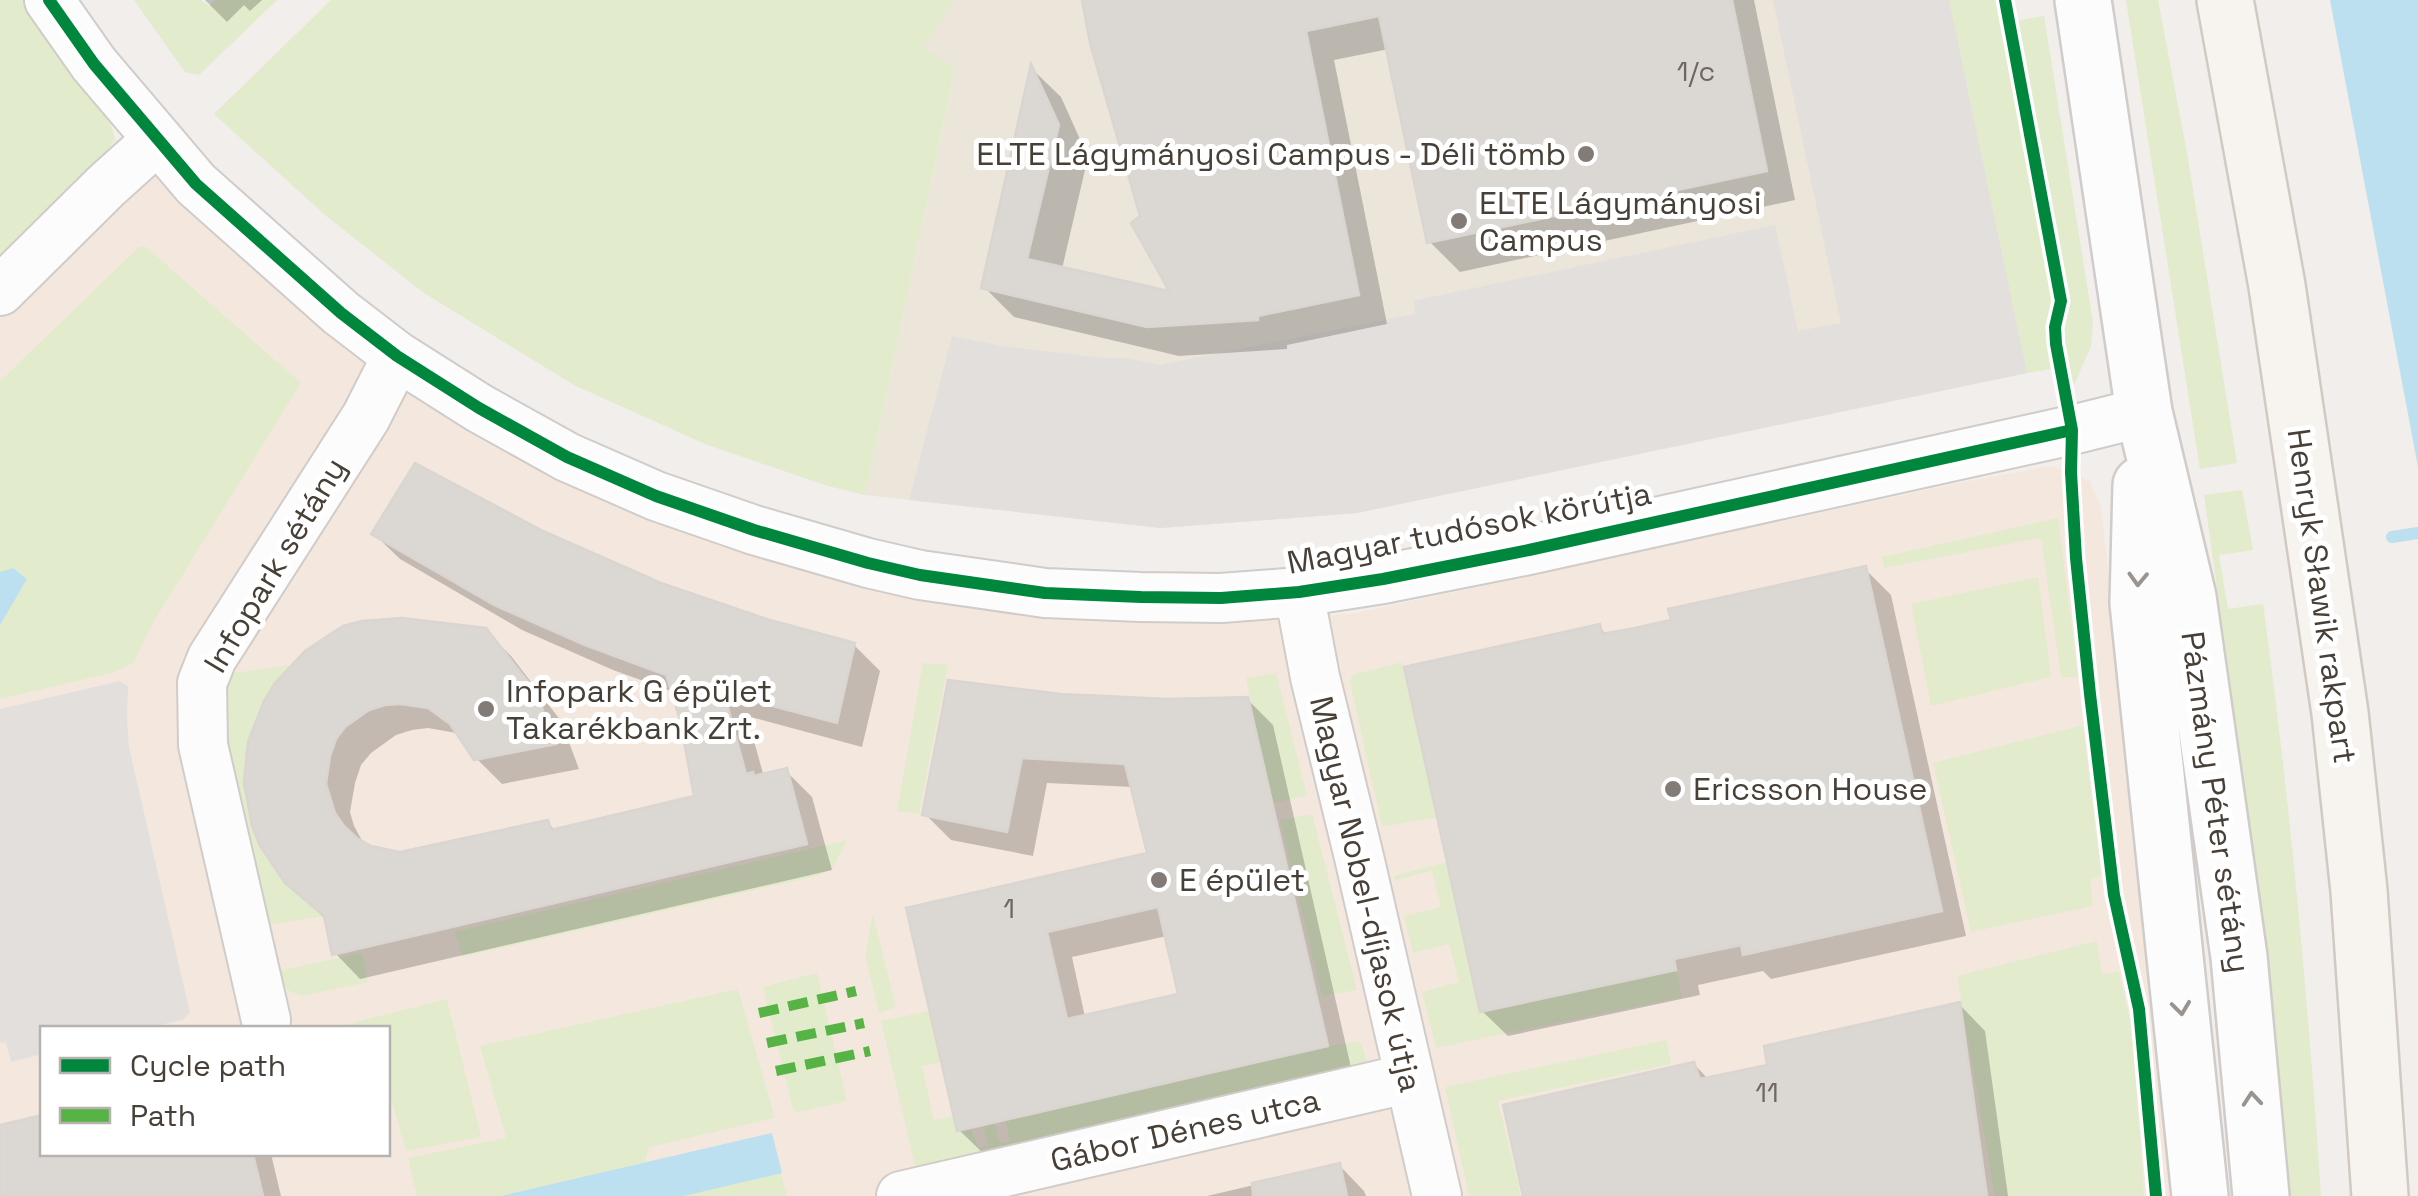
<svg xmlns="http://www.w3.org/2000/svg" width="2418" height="1196" viewBox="0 0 2418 1196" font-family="'Space Grotesk',sans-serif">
  <rect width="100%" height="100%" fill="#f1eeeb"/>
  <!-- commercial -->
  <path fill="#f4e8de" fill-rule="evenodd" d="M115 138 252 265 844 580 1087 619 1255 618 1351 614 1963 482 2051 466 2090 481 2101 508 2180 1196H0V270L87 186ZM42 1028H388V1154H42Z"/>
  <!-- education -->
  <path fill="#ece5da" d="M954 0H1949L2027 373 1357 513 1161 528 865 495 955 70 922 48Z"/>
  <!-- green -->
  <path fill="#e2ebcb" d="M0 0H24L106 110 115 138 87 186 0 270Z
    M134 0H201L209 6 215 0H277L199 75 185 72Z
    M331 0H954L923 47 955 69 865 495 828 486 705 444 574 385 424 293 325 215 214 114Z
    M1949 0H2005L2010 22 2044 16 2093 323 2091 346 2074 385 2068 366 2027 373Z
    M2126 0H2158L2187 153 2237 463 2200 469Z
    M140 246 146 247 301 383 154 621 134 662 115 672 0 699V381Z
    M2242 490 2253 550 2219 555 2228 609 2263 604C2290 801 2308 998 2321 1196H2283L2241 759 2204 495Z
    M2058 518 2078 677H2061L2041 538 1884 568 1882 557Z
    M2038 577 2051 677 1931 706 1911 604Z
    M1402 662 1438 817 1382 827 1350 682 1352 675Z
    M923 663 948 665 919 814 897 811Z
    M290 665C241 722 226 802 273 867 287 887 305 901 324 916L263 926 218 747 227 674Z
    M1276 673 1307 795 1272 804 1246 678Z
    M2083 725 2101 876 2090 879 2093 906 1971 932 1933 763Z
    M1312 814 1357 990 1322 996 1280 820Z
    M847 840 833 868 821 875 462 957 455 932Z
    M1446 862 1480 1012 1676 969 1682 997 1436 1048 1422 992 1459 982 1449 944 1413 953 1404 916 1441 907 1432 871 1395 880 1394 876Z
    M873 914 896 1007 879 1013 865 956Z
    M2097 941 2102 974 2119 972 2132 1031 2144 1196H1995L1957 976Z
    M362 953 368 982 302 996 287 990 277 971Z
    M817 973 847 1101 794 1113 763 987Z
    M738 989 775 1118 649 1147 645 1162 501 1196H417L408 1158 506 1138 480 1046Z
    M447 999 481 1137 406 1151 388 1087V1028H332Z
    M929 1011 941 1062 922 1066 934 1120 953 1116 957 1131 971 1128 978 1148 988 1145 983 1125 994 1122 1000 1143 1010 1141 1005 1120 1328 1046 1360 1041 1368 1064 916 1170 881 1021Z
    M1666 1040 1671 1064 1498 1101 1521 1196H1469L1445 1087Z
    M781 1173 787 1196H684Z"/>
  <!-- parking -->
  <path fill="#e3dfdc" d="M1773 0H1949L2027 373 1357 513 1161 528 909 500 952 336 1002 346 1104 358H1127L1160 365 1415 314 1413 301 1775 225 1798 331 1841 323Z
    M120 681 128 686 127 718 129 747 190 1013 182 1020 147 1028H42V1054L11 1062 6 1043 0 1042V709Z"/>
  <!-- water -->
  <path fill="#bce0ef" d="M2330 0H2418V467Z
    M13 568 27 579 0 625V572Z
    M772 1133 782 1173 684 1196H501Z"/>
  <!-- shadow -->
  <path fill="#0003" fill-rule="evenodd" d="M205 0H262L250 11 244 5 227 22Z
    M1084 0H1754L1795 200 1460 272 1429 241 1389 49 1334 60 1387 324 1287 345V349L1179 356 1014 317 984 287 1032 69 1061 97 1088 157 1062 269 1173 295 1143 218Z
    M542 533 660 586 769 622 854 645 880 671 862 747 747 716 764 777 786 771 812 797 832 870 360 979 335 953 328 922 302 896 246 783 485 630 511 656 561 721 579 769 502 784 476 758 462 737 456 733 428 728 412 730 396 735 371 753 361 765 355 783 350 812 354 826 364 844 400 854 548 823 556 831 697 798 674 692 613 670 522 630 400 559 374 534Z
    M1865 569 1891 595 1966 936 1771 979 1763 971 1698 985 1700 995 1508 1036 1482 1011 1599 627 1608 636 1636 630Z
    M1061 697 1168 701 1247 699 1273 725 1352 1072 985 1155 959 1130 909 909 1150 855 1133 787 1047 783 1033 856 951 840 925 814ZM1167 936 1181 996 1085 1017 1072 957Z
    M1960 1005 1985 1031 2008 1196H1526L1694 1064 1709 1080 1769 1067Z
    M42 1117V1154H271L281 1196H0V1127Z
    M1339 1165 1364 1191 1366 1196H1207Z"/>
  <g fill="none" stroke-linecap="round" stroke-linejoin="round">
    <!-- stream -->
    <path stroke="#bce0ef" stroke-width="12" d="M2392 537 2418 533"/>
  </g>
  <!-- building -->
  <path fill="#dbd7d3" stroke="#dad5d1" stroke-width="2.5" fill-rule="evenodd" d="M1082 0H1732L1767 171 1427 243 1379 16 1306 31 1359 295 1258 316V320L1147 327 981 288 1031 64 1059 125 1027 259 1169 291 1131 223 1140 216 1090 43Z
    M415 463 543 531 661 583 770 620 855 643 837 723 724 693 746 774 753 772 754 776 787 768 807 844 332 955 324 916 285 883 260 846 252 826 244 783 248 742 264 701 275 683 305 651 343 626 362 621 402 618 486 628 536 692 556 744 474 760 450 724 428 708 401 704 385 705 369 710 345 727 336 739 330 756 326 784 335 813 344 826 357 838 371 846 400 852 548 820 551 830 694 796 680 720 666 675 585 645 494 605 371 534Z
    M1866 566 1942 911 1743 955 1741 945 1674 959 1676 970 1480 1012 1404 667 1600 624 1602 634 1635 628 1671 620 1668 609Z
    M948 680 1061 694 1168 699 1248 697 1328 1046 957 1131 906 908 1147 853 1125 764 1022 758 1007 832 922 815ZM1158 907 1178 994 1067 1019 1047 932Z
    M1960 1002 1987 1196H1523L1503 1105 1694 1062 1700 1079 1767 1065 1764 1046Z
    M42 1115V1154H253L263 1196H0V1125Z
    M1340 1163 1347 1196H1253L1252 1183Z"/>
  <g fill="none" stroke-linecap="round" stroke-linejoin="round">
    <defs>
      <path id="minor" d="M49 0 94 64 196 184 341 313 397 356 479 408 567 457 656 496 754 530 868 563 920 575 1045 593 1141 597 1221 598 1299 592 1383 579 1529 550 2072 430 2144 412
        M0 291 106 186 157 140
        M1299 592 1315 677 1359 857 1437 1196
        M266 1020 203 745 202 683 212 658 366 417 397 356
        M901 1196 1410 1078"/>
      <path id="tertiary" d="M2083 0 2144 412 2188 597 2239 957 2261 1196
        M2141 485 2138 603 2200 1196"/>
      <path id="secondary" d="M2225 0 2277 286 2340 713 2359 891 2380 1196"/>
    </defs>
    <!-- minor casing -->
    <use href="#minor" stroke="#cfccc9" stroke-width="52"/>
    <!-- tertiary casing -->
    <use href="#tertiary" stroke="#cfccc9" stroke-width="60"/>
    <!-- secondary casing -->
    <use href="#secondary" stroke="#d0cac2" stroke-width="60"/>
    <!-- minor -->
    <use href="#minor" stroke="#fdfcfc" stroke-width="48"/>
    <!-- tertiary -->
    <use href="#tertiary" stroke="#fdfcfc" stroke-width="55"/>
    <!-- secondary -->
    <use href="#secondary" stroke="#f7f4ef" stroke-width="55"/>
    <!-- quiet -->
    <path stroke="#57b346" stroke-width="10" stroke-dasharray="20 10" stroke-linecap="butt" d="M759 1013 856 991
      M767 1043 864 1023
      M776 1071 870 1051"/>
    <defs>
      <path id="cycleway" d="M49 0 94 64 196 184 341 313 397 356 479 408 567 457 656 496 754 530 868 563 920 575 1045 593 1141 597 1221 598 1299 592 1383 579 1529 550 2072 430
        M2005 0 2061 301 2055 327 2056 344 2072 430 2071 472 2076 558 2090 694 2114 895 2139 1009 2156 1196"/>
    </defs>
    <!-- cycleway casing -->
    <use href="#cycleway" stroke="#fff" stroke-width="19"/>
    <!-- cycleway -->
    <use href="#cycleway" stroke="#00873e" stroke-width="12"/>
  </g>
  <!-- one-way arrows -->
  <defs><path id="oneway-chevron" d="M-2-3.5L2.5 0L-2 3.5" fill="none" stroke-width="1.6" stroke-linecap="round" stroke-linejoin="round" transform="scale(2.5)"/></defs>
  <g stroke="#999490">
    <use href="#oneway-chevron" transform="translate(2138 579) rotate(92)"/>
    <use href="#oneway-chevron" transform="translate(2181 1008) rotate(83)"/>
    <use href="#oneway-chevron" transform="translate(2252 1099) rotate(-95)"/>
  </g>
  <!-- markers -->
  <g fill="#837c76" stroke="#fff" stroke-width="4">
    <circle cx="1586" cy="154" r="10"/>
    <circle cx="1459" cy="221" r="10"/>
    <circle cx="486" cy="709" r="10"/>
    <circle cx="1673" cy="789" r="10"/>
    <circle cx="1159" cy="880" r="10"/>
  </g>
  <g text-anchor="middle" stroke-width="10" stroke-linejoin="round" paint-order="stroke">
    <!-- number labels -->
    <g font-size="28" fill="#6e665f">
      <text x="1696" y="81">1/c</text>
      <text x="1009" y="918">1</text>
      <text x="1767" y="1102">11</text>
    </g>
    <!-- poi labels -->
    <g font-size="32" fill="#483f37" stroke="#fff" text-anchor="start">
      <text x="1566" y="165" text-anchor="end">ELTE Lágymányosi Campus - Déli tömb</text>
      <text x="1479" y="214">ELTE Lágymányosi<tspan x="1479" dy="37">Campus</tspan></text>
      <text x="506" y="702">Infopark G épület<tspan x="506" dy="37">Takarékbank Zrt.</tspan></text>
      <text x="1693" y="800">Ericsson House</text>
      <text x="1179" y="891">E épület</text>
    </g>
    <!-- street labels -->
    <g font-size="32" fill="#483f37" stroke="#fff">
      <text transform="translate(1469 528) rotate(-11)" y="11">Magyar tudósok körútja</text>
      <text transform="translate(275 565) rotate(-59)" y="11">Infopark sétány</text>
      <text transform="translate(2322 596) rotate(82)" y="11">Henryk Sławik rakpart</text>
      <text transform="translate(2216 802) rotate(82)" y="11">Pázmány Péter sétány</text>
      <text transform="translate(1366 894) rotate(77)" y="11">Magyar Nobel-díjasok útja</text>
      <text transform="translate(1185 1130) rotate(-13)" y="11">Gábor Dénes utca</text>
    </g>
  </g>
  <!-- legend -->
  <rect x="40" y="1026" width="350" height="130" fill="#ffffff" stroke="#b6b2af" stroke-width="2.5"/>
  <rect x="60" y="1058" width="50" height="15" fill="#00873e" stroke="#b6b2af" stroke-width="2.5"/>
  <text x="130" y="1076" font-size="30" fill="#483f37">Cycle path</text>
  <rect x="60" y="1108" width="50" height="15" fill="#57b346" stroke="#b6b2af" stroke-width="2.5"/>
  <text x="130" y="1126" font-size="30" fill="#483f37">Path</text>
</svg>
